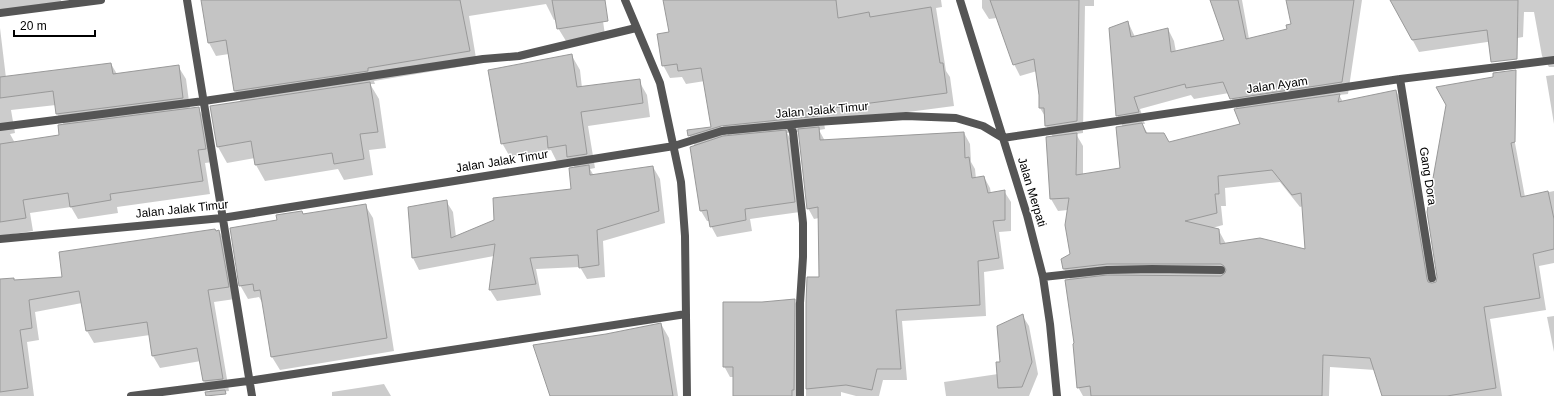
<svg xmlns="http://www.w3.org/2000/svg" width="1554" height="396" viewBox="0 0 1554 396" font-family="Helvetica,sans-serif">
  <rect width="100%" height="100%" fill="#fff"/>
  <!-- shadow -->
  <path fill="#0003" fill-rule="evenodd" d="M0 0H61L62 4 0 11Z
    M202 0H600L605 35 566 41 558 28 557 19 554 20 546 4 469 16 477 64 374 81 375 84H370L379 99 386 148 369 150 373 175 344 180 338 169 265 181 256 165 255 158 227 163 218 147 241 102 235 91 229 54 216 56 209 43Z
    M664 0H941L942 7 936 8 946 71 950 77 954 106 824 123 825 129 819 130 825 141 964 133 970 144 971 162 975 169 976 179 984 177 990 188 991 194 1004 191 1011 202V231L999 232 1004 269 984 272 986 316 902 321 907 380H883L879 396H856L841 392V396H806V303L820 278 819 218 814 219 808 208 799 132 787 133 792 142 800 212 750 219 752 231 717 237 711 226 710 221H707L701 211 695 146 689 135 712 127 705 81 686 84 682 77 670 78 663 65 670 33ZM720 121 729 137H727L718 122Z
    M982 0H1094V6H1085L1083 133 1076 134 1083 146V175L1121 168 1123 127 1117 115 1128 22 1135 37 1168 29 1174 41 1176 52 1225 41 1211 0H1242L1249 39 1288 30 1292 25 1287 0H1362L1348 94 1339 95 1343 102 1396 91 1403 104 1432 284 1438 281 1505 89 1525 197 1554 191V263L1539 266 1546 310 1490 319 1502 396H1383L1375 370 1330 367 1329 396H1083L1078 387 1071 281 1064 269 1063 260 1071 254 1068 210 1058 211 1051 199 1053 137 1046 126V118L1040 108 1037 71 1020 76 1014 64 997 18 989 19 982 8ZM1229 93 1237 110 1241 124 1168 143 1148 134 1142 124H1145L1140 109 1191 95 1194 99ZM1280 182 1300 207 1303 206 1306 250 1226 244 1218 229 1212 228 1223 225 1221 206H1226L1225 188Z
    M1391 0H1554V67H1549L1542 56 1534 12H1524L1523 37 1495 42 1494 41 1419 52Z
    M0 28 6 78 111 64 117 74 178 66 186 79 190 109 198 108 206 121 213 162 205 163 210 194 117 207 118 213 78 219 71 207 30 213 33 231 0 236ZM56 105 57 114 64 125 61 136 15 143 10 134 15 133 11 110Z
    M572 56 580 70 582 88 639 81 647 95 650 117 588 126 595 168 590 169 594 176 653 167 660 179 665 223 603 241 605 277 587 279 580 267 536 269 541 295 497 301 490 290 494 256 419 270 413 258 409 208 446 201 453 212 456 237 572 190 575 168 570 160 557 162 551 150 510 157 502 143Z
    M1554 75V124L1546 76Z
    M365 205 373 218 394 351 280 370 272 357 263 304 259 297 248 299 240 285 303 215Z
    M219 231 226 243 235 299 214 302 229 391 211 393 204 381 201 361 160 368 153 356 150 335 94 343 87 331 82 303 35 312 39 340 27 342 34 396H0V282L64 278Z
    M794 300 800 311V396H734V377H730L724 366 762 303Z
    M1022 315 1029 326 1038 374 1029 396H946L944 382 998 374 1001 363Z
    M1554 316V352L1547 317Z
    M661 324 669 338 678 396H551Z
    M384 384 391 396H332V392Z"/>
  <!-- building -->
  <path fill="#c4c4c4" stroke="#999" fill-rule="evenodd" d="M201 0H460L470 51 368 68V71L234 91 226 40 208 43Z
    M552 0H605L608 21 557 29Z
    M663 0H836L838 18 869 12 870 17 931 7 940 63H943L947 93 817 110 818 116 721 126 688 136 687 130 711 127 701 68 678 71 677 64 662 66 657 34 669 32Z
    M990 0H1079L1077 121 1045 126 1044 108H1039V95L1034 59 1013 65Z
    M1210 0H1238L1246 39 1287 29 1286 25 1291 24 1286 0H1354L1342 82 1230 99 1223 82 1186 88 1185 84 1134 97 1139 112 1116 116 1109 28 1128 21 1131 37 1168 28 1171 52 1224 40Z
    M1390 0H1518L1517 59 1491 62 1487 30 1412 40Z
    M572 54 577 87 640 79 643 103 581 112 587 154 567 157 566 145 548 148 547 136 501 144 488 70Z
    M111 63 113 74 179 65 183 98 56 114 53 91 0 98V77Z
    M1516 70 1515 142 1511 143 1521 197 1548 191 1554 219V249L1533 254 1540 298 1484 307 1496 388 1447 396H1382L1370 358 1323 355 1322 396H1091L1090 386 1077 388 1073 344 1074 343 1065 280 1107 275 1221 276 1225 273 1226 270 1224 266 1221 264H1107L1063 269 1061 259 1070 254 1065 225 1069 198 1050 199 1046 137 1077 133 1076 175 1120 168 1116 127 1142 123 1146 133H1164L1169 142 1240 124 1234 109 1340 94 1338 102 1396 90 1427 279 1428 282 1432 283 1436 282 1437 277 1427 212 1446 105 1436 87 1493 77V73ZM1272 170 1292 195 1301 193 1305 249 1260 238 1220 244 1219 229 1185 221 1217 213 1215 194H1219L1218 176Z
    M370 82 378 132 360 134 364 159 334 164 332 153 255 165 251 141 217 147 210 106Z
    M199 107 206 149 198 150 203 181 110 194 111 200 70 207 68 193 23 200 26 218 0 222V144L59 135 58 125Z
    M819 127 820 140 964 132 965 158 969 157 972 178 984 176 988 193 1005 190V220L993 221 999 258 978 261 980 305 896 310 901 369H877L872 390 846 385 806 389V303L807 277H819L818 207 807 209 798 129Z
    M786 130 795 202 745 209 746 220 710 227 707 210 700 211 690 147 723 136Z
    M589 165 590 175 653 166 659 211 597 230 599 265 579 268 578 255 530 258 536 284 489 290 495 244 412 258 408 207 447 200 451 238 494 220 493 198 571 189 569 168Z
    M366 204 387 338 271 357 260 290 254 291 253 284 239 286 230 228 277 220 276 215 302 211 303 214Z
    M215 229 216 231 219 230 229 287 208 290 223 379 203 381 197 348 152 356 147 322 86 331 79 291 29 300 32 328 20 330 28 388 0 392V279L14 278V280L62 277 59 252Z
    M795 299 794 390H792V396H733V367H723V302H762Z
    M1023 314 1032 362 1022 387 998 388 996 362H1000L997 326Z
    M661 323 673 396H550L533 345 606 334Z
    M225 390 226 394 206 396 205 392Z"/>
  <g fill="none" stroke-linecap="round" stroke-linejoin="round">
    <!-- minor -->
    <path stroke="#555" stroke-width="8" d="M187 0 252 396
      M625 0 660 83 681 182 685 236 687 396
      M960 0 1027 215 1043 277 1050 324 1057 396
      M0 13 101 0
      M1400 79 1432 278
      M790 125 793 132 803 223V257L800 303V396
      M0 127 204 101 483 59 519 56 636 28
      M0 239 222 218 674 146 722 131 816 122 906 116 956 118 983 126 1003 138 1400 79 1554 60
      M1043 277 1107 270 1152 269 1221 270
      M131 396 248 381 686 314"/>
  </g>
  <g text-anchor="middle" stroke-width="3" stroke-linejoin="round" paint-order="stroke">
    <!-- street labels -->
    <g font-size="12" fill="#000" stroke="#fff">
      <text transform="translate(1277 85) rotate(-8)" y="4">Jalan Ayam</text>
      <text transform="translate(822 110) rotate(-5)" y="4">Jalan Jalak Timur</text>
      <text transform="translate(502 161) rotate(-9)" y="4">Jalan Jalak Timur</text>
      <text transform="translate(1428 176) rotate(81)" y="4">Gang Dora</text>
      <text transform="translate(1032 192) rotate(73)" y="4">Jalan Merpati</text>
      <text transform="translate(182 209) rotate(-6)" y="4">Jalan Jalak Timur</text>
    </g>
  </g>
  <!-- scale -->
  <path d="M14 30v6h81v-6" fill="none" stroke="#000000" stroke-width="2"/>
  <text x="20" y="30" font-size="12" fill="#000000" stroke="#ffffff" stroke-width="3" paint-order="stroke">20 m</text>
</svg>
